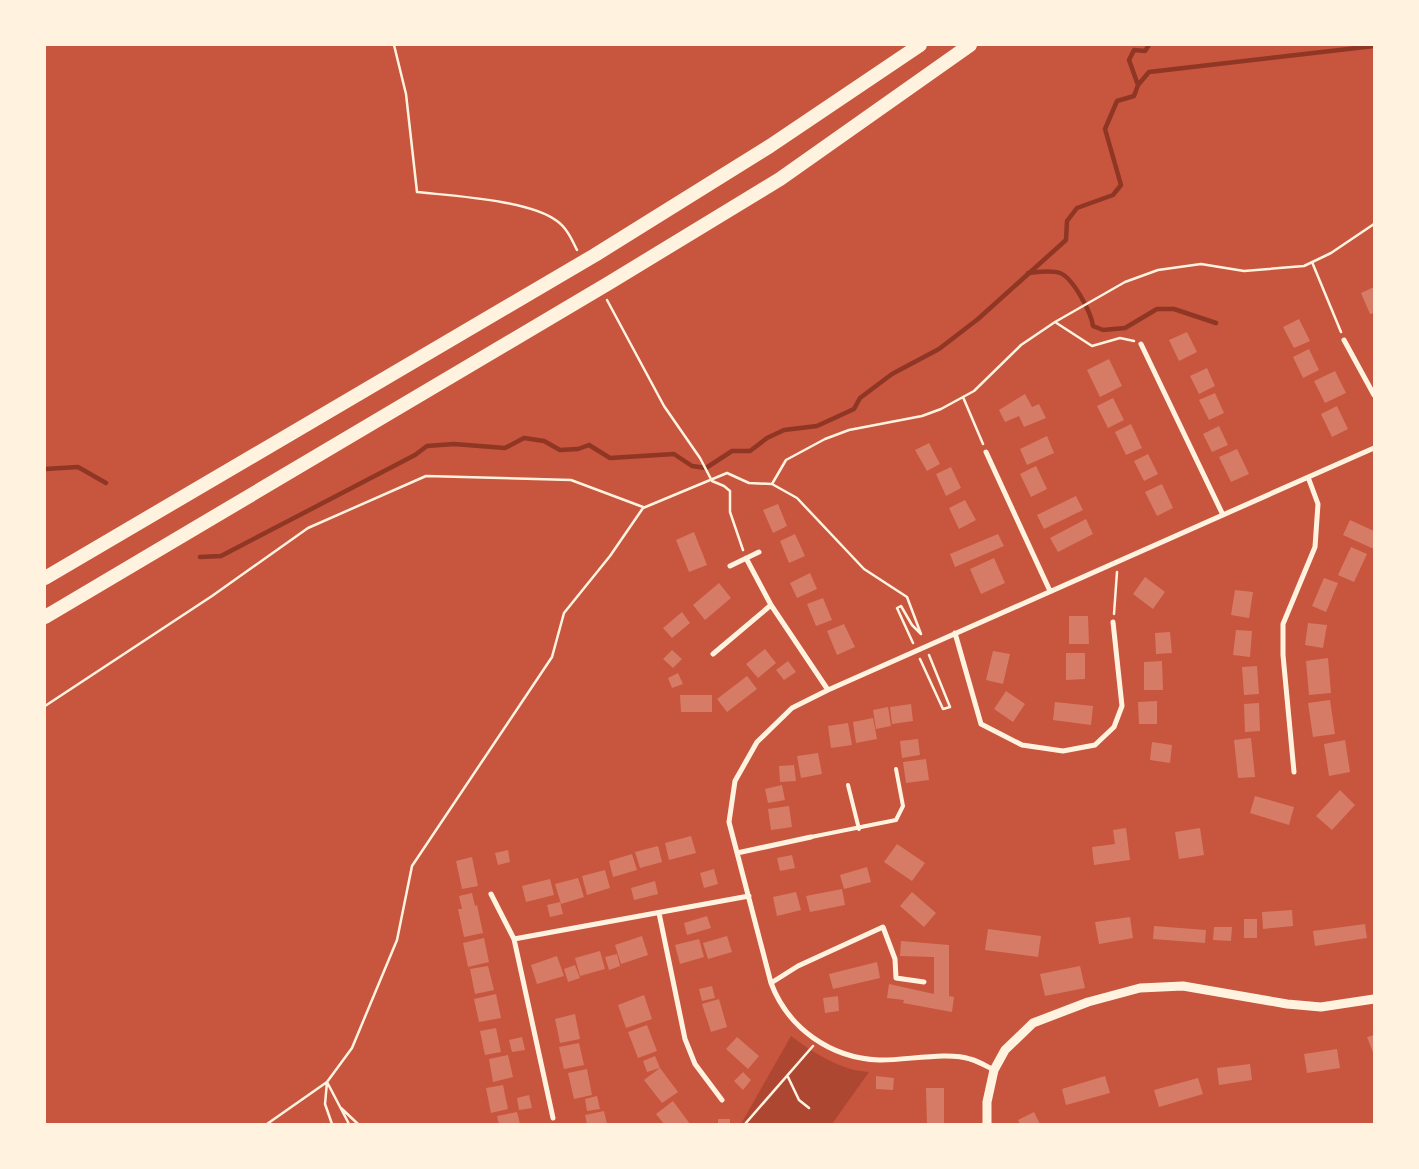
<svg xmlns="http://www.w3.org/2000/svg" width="1419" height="1169" viewBox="0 0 1419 1169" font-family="Manrope,sans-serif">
  <rect width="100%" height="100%" fill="#c8553d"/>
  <!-- green -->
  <path fill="#ae4732" d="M791 1036C812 1052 842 1071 869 1072L832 1124H741Z"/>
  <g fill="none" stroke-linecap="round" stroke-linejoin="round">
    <!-- stream -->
    <path stroke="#8f3625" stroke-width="4.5" d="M1138 85 1149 72 1374 46
      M1028 273C1037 272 1052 270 1060 273 1073 278 1091 312 1093 326L1103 330 1125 328 1157 309H1174L1216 323
      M45 469 78 467 106 483
      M200 557 221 556 415 455 427 446 454 444 505 448 524 438 544 441 560 450 578 449 589 445 610 458 674 454 692 466 706 468 732 451H750L767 438 784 430 817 426 854 409 860 398 892 374 939 349 978 319 1066 240 1067 221 1077 208 1113 195 1121 185 1105 129 1117 101 1134 96 1138 85 1129 60 1134 50 1145 51 1149 45"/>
  </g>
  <!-- building -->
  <path fill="#d67c66" d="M1374 287V313L1370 314 1361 293Z
    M1299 319 1310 341 1294 348 1283 327Z
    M1187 332 1197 352 1179 361 1169 340Z
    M1309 349 1319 370 1303 378 1293 357Z
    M1109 359 1122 386 1100 397 1087 370Z
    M1207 368 1215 386 1199 394 1190 376Z
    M1335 371 1346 393 1325 403 1314 381Z
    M1215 393 1224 413 1209 420 1199 400Z
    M1025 394 1032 407 1039 404 1046 418 1024 427 1019 416 1005 422 999 410Z
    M1113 398 1124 420 1108 428 1097 406Z
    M1337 406 1348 429 1332 437 1321 414Z
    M1131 424 1142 448 1126 455 1115 432Z
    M1219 426 1228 445 1212 452 1203 434Z
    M1047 436 1054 453 1027 465 1020 449Z
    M929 443 940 464 927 471 915 450Z
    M1237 449 1249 474 1231 482 1219 457Z
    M1148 454 1158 474 1144 481 1134 461Z
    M1036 466 1047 489 1031 497 1020 474Z
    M951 467 961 488 946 496 936 474Z
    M1162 484 1173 508 1157 516 1145 492Z
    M1076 496 1083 510 1044 529 1037 515Z
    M965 500 976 520 959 529 949 508Z
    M778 504 787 526 773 533 763 510Z
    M1086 519 1093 534 1058 552 1050 538Z
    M1350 520 1374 531V549L1343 535Z
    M694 532 707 565 689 572 676 540Z
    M795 534 805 556 789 563 780 541Z
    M998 534 1004 546 955 567 950 554Z
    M1351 547 1367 554 1354 582 1338 575Z
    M994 558 1005 583 981 594 970 569Z
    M810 573 817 589 797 598 790 583Z
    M1145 577 1165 592 1153 609 1133 594Z
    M1324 578 1338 583 1326 612 1312 606Z
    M719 583 731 598 705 620 693 605Z
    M1235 590 1253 592 1249 618 1231 615Z
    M823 598 832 620 816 626 807 604Z
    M682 612 690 623 672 638 663 628Z
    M1069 616H1088L1089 644H1069Z
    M1308 623 1327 625 1323 648 1305 645Z
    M844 624 855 647 837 655 827 631Z
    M1236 630 1252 631 1250 657 1233 655Z
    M1170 632 1172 653 1156 654 1155 633Z
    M765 649 776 663 758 678 746 664Z
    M672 650 682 659 673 668 663 659Z
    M993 651 1010 654 1003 684 986 680Z
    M1066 653H1085V679L1066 680Z
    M1328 658 1331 693 1309 695 1306 661Z
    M788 661 796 672 784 680 776 670Z
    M1162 661 1163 690H1144V662Z
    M1257 666 1259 694 1244 695 1242 667Z
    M678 673 683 684 672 688 668 678Z
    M747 676 757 689 727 712 717 699Z
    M1006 691 1025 704 1013 722 994 709Z
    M680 695H712V712H681Z
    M1330 700 1335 734 1313 737 1308 703Z
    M1157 701V724H1139L1138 702Z
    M1055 702 1093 706 1091 725 1053 720Z
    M1259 703 1260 731 1245 732 1244 704Z
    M911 704 913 721 892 724 890 707Z
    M888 707 891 726 876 729 873 710Z
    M873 718 877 739 856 743 853 722Z
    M848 723 852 745 831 748 828 726Z
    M1251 738 1255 777 1238 778 1234 740Z
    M918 739 920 755 902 758 900 741Z
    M1345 740 1350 772 1329 776 1324 744Z
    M1152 742 1172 745 1170 763 1150 760Z
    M818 753 822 774 801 778 797 756Z
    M926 759 929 780 906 783 903 762Z
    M794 765 796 781 780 782 779 766Z
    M782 785 785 800 768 803 765 789Z
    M1340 790 1355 805 1332 830 1316 816Z
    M1255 796 1294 807 1289 825 1250 813Z
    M789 806 792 827 771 830 768 809Z
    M1126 828 1130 860 1094 865 1092 847 1115 844 1113 830Z
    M1200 828 1204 855 1179 859 1175 832Z
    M691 836 696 853 669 860 665 843Z
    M897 844 925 863 912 881 884 862Z
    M658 846 662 862 640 868 635 852Z
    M508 850 510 862 498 865 495 853Z
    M632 854 637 870 613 877 609 861Z
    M792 855 795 868 780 871 777 858Z
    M472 857 478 886 462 889 456 861Z
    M867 867 871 882 844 889 840 875Z
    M714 869 718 884 704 888 700 873Z
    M605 870 610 888 587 895 582 876Z
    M578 878 584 897 561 904 555 884Z
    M550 879 554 895 526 902 522 886Z
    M655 881 658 894 634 900 631 888Z
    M842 889 845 905 810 912 806 896Z
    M796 892 801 910 777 916 773 897Z
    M912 892 936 913 924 927 900 906Z
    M472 893 475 906 477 905 483 933 464 937 458 909H462L459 896Z
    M560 902 563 914 550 917 547 905Z
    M1292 910 1293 926 1263 929 1262 912Z
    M707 916 711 928 687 935 684 923Z
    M1130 917 1133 938 1099 944 1095 922Z
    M1244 919H1257V938H1244Z
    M1365 924 1367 938 1315 946 1313 931Z
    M1154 926 1206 930 1205 943 1153 939Z
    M1214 927H1232L1231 941 1213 940Z
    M988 929 1041 936 1038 957 985 950Z
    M642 936 648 955 621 964 615 945Z
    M727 936 732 952 708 959 703 943Z
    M484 938 489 962 468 967 463 943Z
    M699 939 704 957 680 964 675 945Z
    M901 941 949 945V996L954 997 952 1012 903 1003 904 1000 887 998 889 984 934 994V957L900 956Z
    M600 951 605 969 580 976 575 958Z
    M617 954 620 966 609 970 605 957Z
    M557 956 564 976 537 984 531 965Z
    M877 962 880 978 833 989 829 974Z
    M575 965 580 978 568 982 564 969Z
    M488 966 494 990 475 994 470 969Z
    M1080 966 1085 988 1045 996 1040 974Z
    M712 986 715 998 702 1001 699 989Z
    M496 994 501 1018 479 1022 474 999Z
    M644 995 652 1019 626 1028 618 1005Z
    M838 996 839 1011 825 1013 823 998Z
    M719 999 727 1027 711 1032 702 1004Z
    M575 1014 580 1039 560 1043 555 1019Z
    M647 1025 657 1051 638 1058 628 1032Z
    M496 1028 501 1052 485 1055 480 1031Z
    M1374 1035V1055L1367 1037Z
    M522 1037 525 1050 512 1052 509 1040Z
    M737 1037 759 1056 748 1069 726 1049Z
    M579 1043 584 1065 564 1069 559 1047Z
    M1337 1049 1340 1068 1307 1073 1304 1054Z
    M508 1055 513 1077 493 1082 489 1059Z
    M655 1056 660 1068 647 1072 643 1061Z
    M1250 1064 1252 1080 1219 1085 1217 1068Z
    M660 1068 678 1092 662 1103 644 1080Z
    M587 1069 592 1095 574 1099 568 1073Z
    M743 1072 751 1080 743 1090 734 1081Z
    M876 1076 894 1078 893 1090 876 1089Z
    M1105 1076 1110 1093 1066 1105 1062 1089Z
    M1198 1078 1203 1094 1159 1107 1154 1090Z
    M503 1085 508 1109 491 1113 486 1088Z
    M926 1088H944V1124H927Z
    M529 1095 532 1108 519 1110 517 1098Z
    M597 1096 600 1109 587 1111 585 1099Z
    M673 1101 690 1124H664L656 1114Z
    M604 1111 607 1124H587L585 1115Z
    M517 1112 520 1124H499L497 1116Z
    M1034 1112 1040 1124H1020L1018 1120Z
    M718 1119H730V1124H718Z"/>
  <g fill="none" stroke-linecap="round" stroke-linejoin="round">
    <!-- path -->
    <path stroke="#fff3e0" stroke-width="2.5" d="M394 45 406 94 417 192C453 196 530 200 557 221 567 228 572 240 577 250
      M1312 262 1341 332
      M607 300 664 406 700 458 712 481 724 486 730 491V512L743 550
      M1055 322 1092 346 1120 338 1134 341
      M963 397 983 444
      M772 484 786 460 825 439 849 430 922 416 941 409 974 391 1021 345 1055 322 1125 282 1158 270 1201 264 1244 271 1304 266 1331 253 1374 224
      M1114 614 1117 572
      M913 643 897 608 901 606 912 625 921 634
      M920 659 943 709 950 707 929 655
      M45 706 212 596 308 528 426 476 571 480 643 507
      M788 1077 799 1100 809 1108
      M341 1108 358 1124
      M267 1124 327 1082 349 1124
      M332 1124 325 1104 327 1082 352 1048 397 940 412 866 552 657 564 613 610 556 643 508 727 473 749 483 772 484 797 498 864 569 907 597 921 634
      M745 1124 813 1046"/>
    <!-- service -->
    <path stroke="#fff3e0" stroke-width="4" d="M848 785 859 829
      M811 837 896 820 903 806 896 769"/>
    <!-- minor -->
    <path stroke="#fff3e0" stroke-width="5" d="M1344 340 1374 395
      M1141 344 1223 515
      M986 452 1050 591
      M746 558 771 605 828 690
      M730 566 759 552
      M955 633 981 724 1022 745 1063 751 1095 745 1114 727 1122 706 1113 622
      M713 654 771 605
      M1294 772 1283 655V624L1315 547 1318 504 1308 477
      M737 853 811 837
      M491 894 514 939 553 1118
      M659 913 685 1039 695 1064 722 1100
      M514 939 749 896
      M771 983 798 966 883 927 895 959 896 978 924 982
      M994 1070C986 1066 978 1061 970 1059 948 1051 903 1061 879 1060 830 1058 788 1028 771 983L729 822 735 781 757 742 792 708 828 690 1374 448"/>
    <!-- tertiary -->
    <path stroke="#fff3e0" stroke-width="9" d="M987 1124V1102L994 1070 1005 1050 1033 1023 1088 1002 1140 988 1183 986 1287 1004 1321 1007 1374 999"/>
    <!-- motorway -->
    <path stroke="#fff3e0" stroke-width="14" d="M45 578 595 255 770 146 920 45
      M45 617 609 283 780 179 970 45"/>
  </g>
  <!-- border -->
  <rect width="1419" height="1169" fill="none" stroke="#fff3e0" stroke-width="92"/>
</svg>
